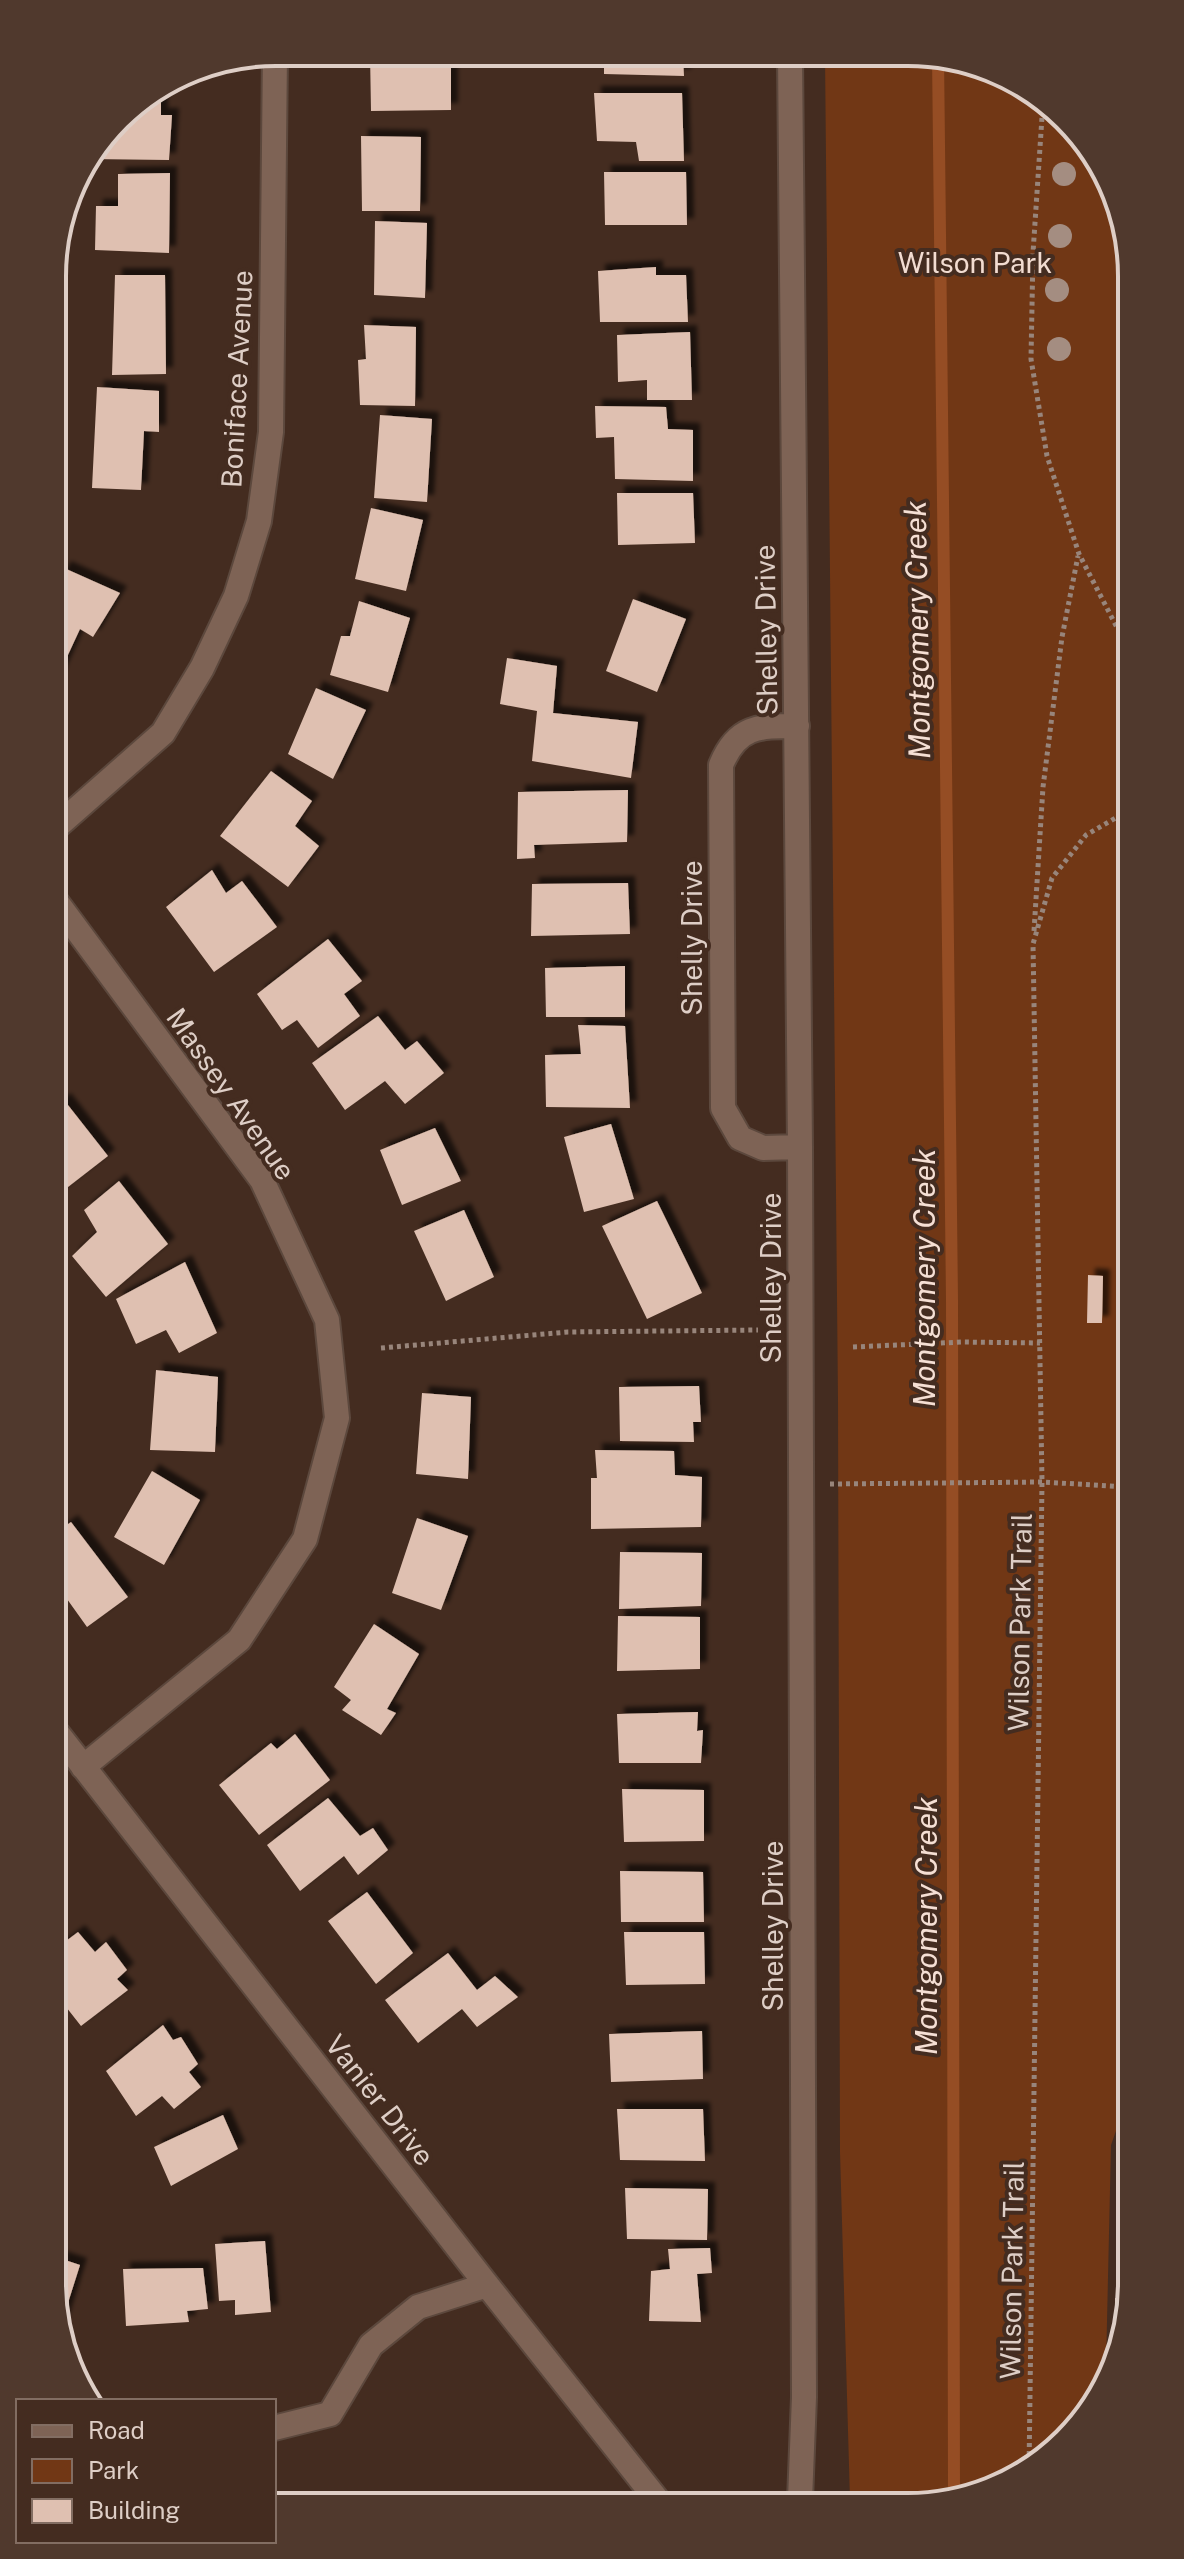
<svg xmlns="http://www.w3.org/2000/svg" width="1184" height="2559" viewBox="0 0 1184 2559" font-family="'Public Sans',sans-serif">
  <defs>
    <filter id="shadow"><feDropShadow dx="7" dy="-7" stdDeviation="2" flood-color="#0009"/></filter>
  </defs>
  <rect width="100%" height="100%" fill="#442c20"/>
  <!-- green -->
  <path fill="#713715" d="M825 55 951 56 1056 108 1124 218 1131 2088 1111 2145 1106 2366 1085 2420 1032 2469 966 2499 850 2500 840 2152 838 1400Z"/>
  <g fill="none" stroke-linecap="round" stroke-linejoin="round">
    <!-- stream -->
    <path stroke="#954d24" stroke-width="12" d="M938 56 952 1300 954 2499"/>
  </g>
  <!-- building -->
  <path fill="#dfc0b1" filter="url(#shadow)" d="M370 53H451V110L371 111Z
    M604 54 683 55 684 76 604 74Z
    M161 87V115H172L169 160 89 159 128 108Z
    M594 93H682L684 161H639L636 142 597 141Z
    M361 136 421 137 420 211H362Z
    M604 172H686L687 225H605Z
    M170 173 169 253 95 250 96 206H118V174Z
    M375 221 427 223 425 298 374 295Z
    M656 267V275H686L688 322H600L598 271Z
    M115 275H165L166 374 112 375Z
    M364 325 416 327 415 406 360 405 358 360 366 359Z
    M690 332 692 400H647V380L618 382 617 335Z
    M97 387 159 391V432L144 431 141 490 92 488Z
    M595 406 666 407 668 429 693 430V481L615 479 614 437 596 438Z
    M380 415 432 419 427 502 374 498Z
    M617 493H693L695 543 618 545Z
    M371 508 423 520 406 591 355 579Z
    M64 568 120 593 93 637 80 629 54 685V586Z
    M633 599 686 619 657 692 606 671Z
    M359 601 410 618 388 692 330 675 341 636H350Z
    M507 658 557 666 553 713 638 722 631 778 532 761 537 711 500 704Z
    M316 688 366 710 333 779 288 754Z
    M271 771 312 801 295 826 319 846 288 887 220 836Z
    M628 790 627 842 534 845 535 858 517 859 518 792Z
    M212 870 226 893 242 881 277 927 214 972 166 907Z
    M628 883 630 934 531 936 532 884Z
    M328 939 362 981 344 994 360 1016 318 1048 297 1020 282 1030 257 994Z
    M625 966V1017H546L545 968Z
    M378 1016 405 1050 417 1041 444 1073 405 1104 385 1081 345 1110 312 1063Z
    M578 1025 625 1026 630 1108 546 1107 545 1055 581 1054Z
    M64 1100 108 1156 59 1194 56 1190 55 1106Z
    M611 1124 634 1199 584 1212 564 1137Z
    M435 1128 461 1181 402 1205 380 1150Z
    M119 1181 168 1244 106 1297 72 1256 97 1232 84 1210Z
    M657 1201 702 1293 647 1319 602 1226Z
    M464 1210 494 1277 446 1301 414 1231Z
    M185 1262 217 1333 179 1353 166 1330 136 1344 116 1299Z
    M1088 1275 1103 1276 1102 1323H1087Z
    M156 1370 218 1377 215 1452 150 1450Z
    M699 1386 701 1422H693L694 1442 620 1441 619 1387Z
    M422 1393 471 1397 468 1479 416 1474Z
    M595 1450 674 1451 675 1475 702 1477 701 1527 591 1529V1478H597Z
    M152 1471 200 1500 164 1565 114 1537Z
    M417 1518 468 1536 441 1610 392 1593Z
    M71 1522 128 1597 87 1627 57 1585V1532Z
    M620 1552 702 1553 701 1606 619 1609Z
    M618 1616 700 1617V1669L617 1671Z
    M374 1624 419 1654 387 1709 396 1713 381 1735 342 1710 351 1700 334 1687Z
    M698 1712 697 1731 703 1730 701 1763H619L617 1714Z
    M295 1734 330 1780 259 1835 219 1785 271 1743 277 1749Z
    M622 1789 704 1790V1841L624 1842Z
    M328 1798 360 1836 373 1828 388 1850 358 1875 344 1856 300 1891 267 1845Z
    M620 1871 703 1872 704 1922H621Z
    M367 1892 413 1953 376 1984 328 1921Z
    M78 1932 95 1952 106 1942 127 1970 117 1979 128 1990 81 2026 59 1998 58 1947Z
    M624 1932H704L705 1984 626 1985Z
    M448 1953 477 1990 495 1976 518 1997 477 2027 462 2009 418 2043 385 2000Z
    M163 2025 173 2040 181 2037 198 2064 189 2072 201 2087 174 2109 162 2096 136 2116 106 2071Z
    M702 2031 703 2079 611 2082 609 2034Z
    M617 2109H703L705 2161 620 2160Z
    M223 2115 238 2149 171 2186 154 2147Z
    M625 2188 708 2189 707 2240 627 2239Z
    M265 2241 271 2312 235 2315V2300L219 2301 215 2244Z
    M710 2248 712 2273 697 2274 701 2322 649 2321 651 2271 670 2269 668 2249Z
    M59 2258 80 2265 60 2328Z
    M203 2268 208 2309 187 2311 189 2322 126 2326 123 2269Z
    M1115 2298 1131 2299 1121 2326H1115Z"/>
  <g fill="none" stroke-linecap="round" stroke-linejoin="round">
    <defs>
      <path id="minor" d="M790 55 800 1147 804 2397 800 2500
        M797 726C758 726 737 726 721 765L723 1108 740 1138 763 1148 800 1147
        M54 829 163 733 202 668 236 596 259 521 271 432 275 52
        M55 900 262 1180 327 1320 337 1418 305 1539 239 1640 83 1767
        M58 1734 487 2285 658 2501
        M274 2428 330 2414 371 2345 418 2307 487 2285"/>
    </defs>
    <!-- minor casing -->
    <use href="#minor" stroke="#5c483d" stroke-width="28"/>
    <!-- path -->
    <path stroke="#98857b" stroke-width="5" stroke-dasharray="4 4" stroke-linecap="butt" d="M1043 102 1033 253 1031 359 1047 456 1079 554 1126 645
      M1034 931 1043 787 1062 637 1078 556
      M853 1347 963 1342 1040 1343
      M381 1348 568 1332 758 1330
      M830 1484 1042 1482 1129 1487
      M1029 2471 1042 1482 1033 944 1052 878 1086 835 1126 812"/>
    <!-- minor -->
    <use href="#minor" stroke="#7e6355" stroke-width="24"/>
  </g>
  <!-- trees -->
  <g fill="#a48d81">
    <circle cx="1064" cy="174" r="12"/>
    <circle cx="1060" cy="236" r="12"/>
    <circle cx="1057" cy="290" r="12"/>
    <circle cx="1059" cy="349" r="12"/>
  </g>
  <g text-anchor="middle" stroke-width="8" stroke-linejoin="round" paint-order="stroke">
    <!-- park labels -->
    <g font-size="28" fill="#f2dcd1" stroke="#442c20">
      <text x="975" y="273">Wilson Park</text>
    </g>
    <!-- street labels -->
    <g font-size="28" fill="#decec6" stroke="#442c20">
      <text transform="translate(237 379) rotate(-87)" y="10">Boniface Avenue</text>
      <text transform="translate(766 630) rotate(-91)" y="10">Shelley Drive</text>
      <text transform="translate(692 938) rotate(-90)" y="10">Shelly Drive</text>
      <text transform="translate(231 1094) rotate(55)" y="10">Massey Avenue</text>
      <text transform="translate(771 1278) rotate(-90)" y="10">Shelley Drive</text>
      <text transform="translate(1020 1622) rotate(-89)" y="10">Wilson Park Trail</text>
      <text transform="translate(773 1926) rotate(-90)" y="10">Shelley Drive</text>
      <text transform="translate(380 2100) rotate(52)" y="10">Vanier Drive</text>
      <text transform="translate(1012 2270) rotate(-89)" y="10">Wilson Park Trail</text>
    </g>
    <!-- water labels -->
    <g font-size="30" font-style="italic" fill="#f5dfd4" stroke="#442c20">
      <text transform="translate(918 630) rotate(-91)" y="10">Montgomery Creek</text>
      <text transform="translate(925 1278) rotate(-90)" y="10">Montgomery Creek</text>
      <text transform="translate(927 1926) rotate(-90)" y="10">Montgomery Creek</text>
    </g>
  </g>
  <!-- crop -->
  <path d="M0 0H1184V2559H0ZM276 66H908A210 210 0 0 1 1118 276V2283A210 210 0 0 1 908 2493H276A210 210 0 0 1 66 2283V276A210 210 0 0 1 276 66Z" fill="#50392d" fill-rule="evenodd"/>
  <path fill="none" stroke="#decec6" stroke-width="4" d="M276 66H908A210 210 0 0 1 1118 276V2283A210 210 0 0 1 908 2493H276A210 210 0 0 1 66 2283V276A210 210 0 0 1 276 66Z"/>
  <!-- legend -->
  <rect x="16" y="2399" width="260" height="144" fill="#442c20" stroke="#826d62" stroke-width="2"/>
  <rect x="32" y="2425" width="40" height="12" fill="#7e6355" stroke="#826d62" stroke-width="2"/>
  <text x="88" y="2439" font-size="24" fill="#decec6">Road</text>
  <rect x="32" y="2459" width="40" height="24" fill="#713715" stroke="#826d62" stroke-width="2"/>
  <text x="88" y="2479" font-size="24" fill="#decec6">Park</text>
  <rect x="32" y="2499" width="40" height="24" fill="#dfc0b1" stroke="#826d62" stroke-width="2"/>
  <text x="88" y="2519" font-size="24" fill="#decec6">Building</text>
</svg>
